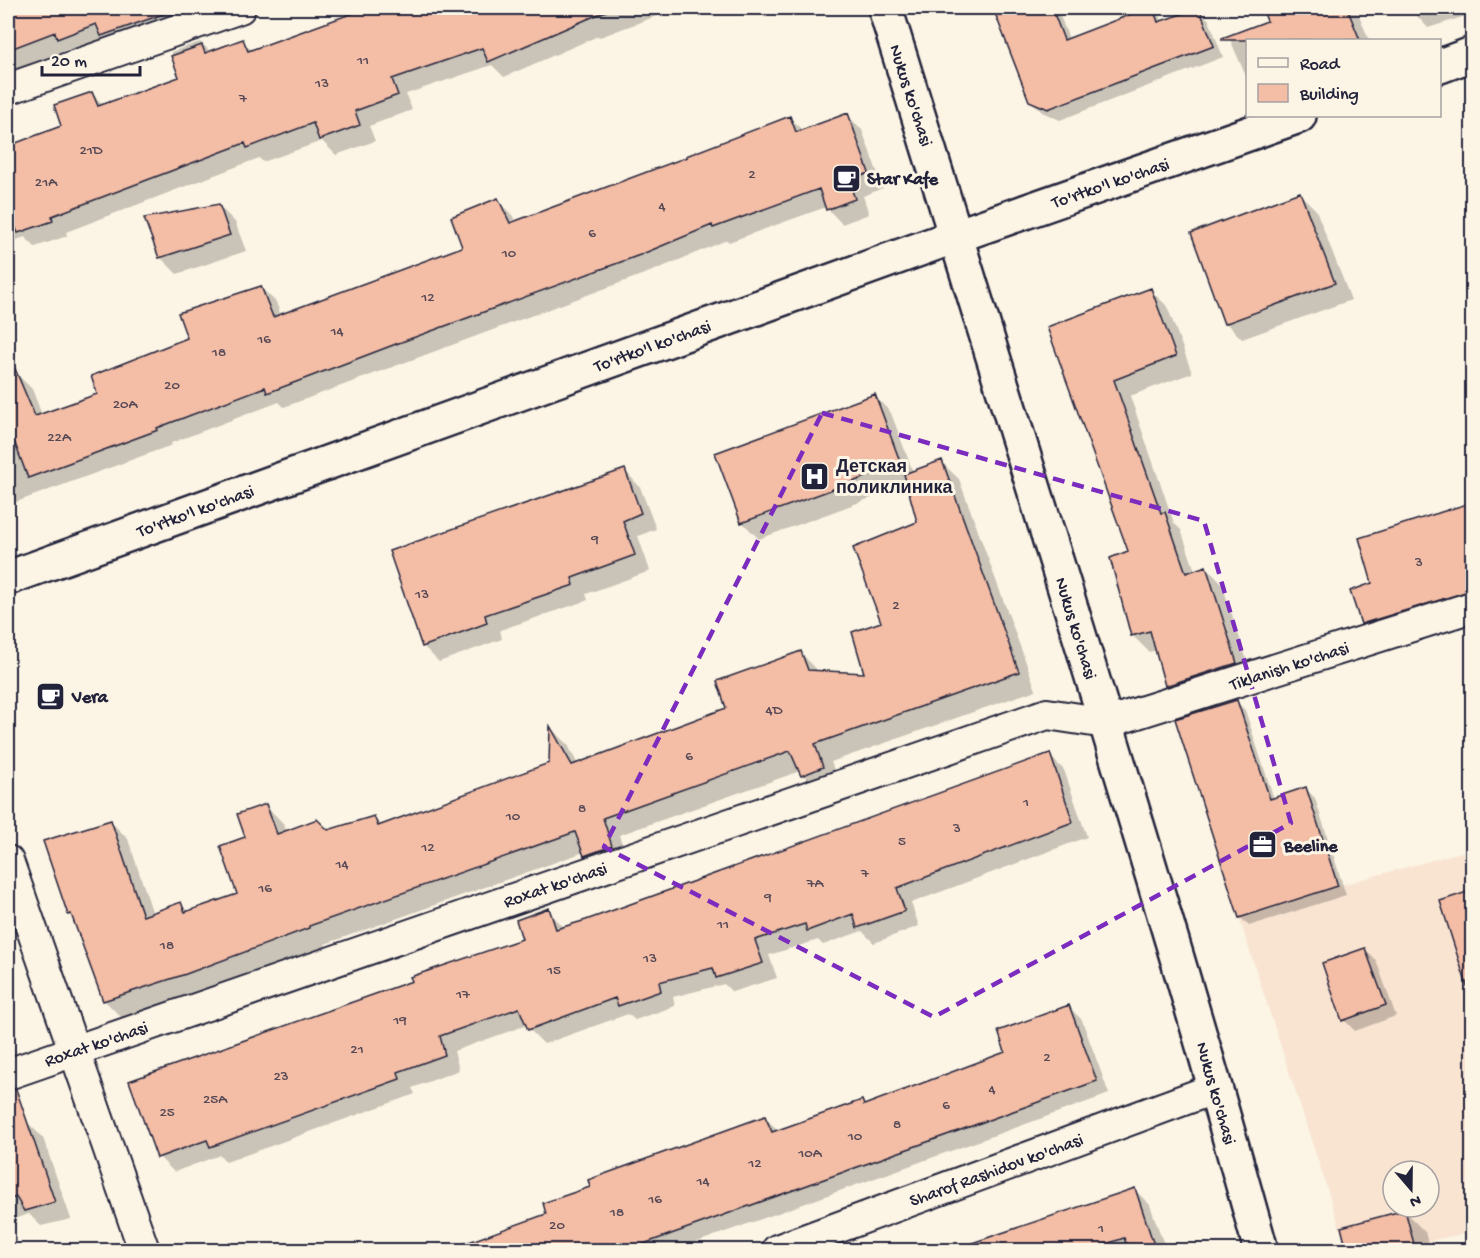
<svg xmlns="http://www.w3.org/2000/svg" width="1480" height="1258" viewBox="0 0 1480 1258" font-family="'Gochi Hand',sans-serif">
  <rect width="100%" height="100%" fill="#fcf5e5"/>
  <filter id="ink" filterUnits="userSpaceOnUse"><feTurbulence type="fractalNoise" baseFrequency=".0167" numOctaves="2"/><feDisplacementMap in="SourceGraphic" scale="12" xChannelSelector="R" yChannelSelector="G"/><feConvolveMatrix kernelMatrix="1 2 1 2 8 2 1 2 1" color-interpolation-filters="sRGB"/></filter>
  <g filter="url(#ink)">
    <!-- built -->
    <path fill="#f9e4d2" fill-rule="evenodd" d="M1472 849V1232L1388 1250H1347L1239 918 1338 886ZM1393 1171H1429V1207H1393Z"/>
    <!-- shadow -->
    <path fill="#0003" d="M8 8H227L74 54 69 49 8 72Z
      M370 8H678L600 37 598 36 504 77 492 65 406 94 412 110 369 126 375 141 336 155 322 141 263 162 259 158 66 232 67 236 47 243 35 247 25 237 8 243V147L63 127 92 93 104 106 181 78 171 52 200 42 211 52 242 41 252 51Z
      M995 8H1057L1069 39 1151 8 1164 22 1198 9 1209 20 1223 57 1060 120 1042 112 1030 100Z
      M1264 8H1356L1369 40H1248V81L1229 37 1269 22Z
      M1410 8H1472V14L1428 28Z
      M847 115 862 130 883 188 863 196 869 214 842 224 826 207 729 242 727 240 655 270 284 407 279 402 171 443 172 445 8 505V378L17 374 32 389 42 415 99 394 189 338 260 287 276 302 281 316 464 248 497 200 512 215 516 222 689 158 789 117 803 131Z
      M1300 194 1316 210 1351 300 1242 339 1226 323Z
      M219 206 235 222 246 251 177 274 160 257Z
      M1150 290 1167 306 1192 373 1130 396 1174 523 1181 530 1195 571 1206 567 1222 584 1253 679 1183 702 1166 685 1157 650 1149 652 1132 635 1130 552 1049 328Z
      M875 396 891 413 913 472 941 462 959 479 1036 690 831 762 840 785 819 792 800 771 619 835 629 864 603 873 584 852 325 944 326 946 204 991 122 1018 104 1000 75 920 69 914 110 821 128 839 153 914 181 904 189 913 239 895 247 838 266 806 283 823 287 832H328L373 817 382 826 550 764 552 729 568 745 578 765 728 709 801 653 819 672 866 674 919 523 909 484 759 539 742 522Z
      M625 471 640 487 656 529 638 536 650 571 586 594 588 600 500 630 502 639 439 662 423 646Z
      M1472 504V610L1378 640 1362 623 1374 584Z
      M1236 701 1245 710 1274 799 1306 789 1315 798 1346 895 1249 926 1240 917Z
      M1049 755 1064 770 1087 837 911 903 919 926 874 943 862 931 823 945 818 940 769 955 777 978 732 992 724 984 673 997 675 1006 635 1020 628 1014 544 1044 529 1029 527 1025 454 1051 459 1070 412 1088 415 1094 226 1162 220 1155 174 1172 159 1157 221 1052 524 940 548 910 564 928Z
      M1472 891V997L1441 901Z
      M1365 949 1376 960 1396 1016 1355 1031 1344 1020Z
      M1069 1007 1082 1020 1109 1094 675 1250H466L547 1215 592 1188 765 1118 779 1131 861 1102 866 1106 1007 1053Z
      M8 1031 16 1052 8 1056Z
      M26 1121 43 1138 71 1219 41 1226 29 1214 8 1221V1128Z
      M1135 1190 1150 1205 1166 1250H958Z
      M1405 1212 1425 1232 1430 1250H1348Z
      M439 1243 447 1250H417Z"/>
    <!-- building -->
    <path fill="#f3bda6" stroke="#22223b" stroke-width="1.5" d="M8 8H171L172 11 101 36 96 24 57 39 55 32 8 50Z
      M367 8H613L488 62 482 48 392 79 398 95 355 111 360 125 319 140 313 123 247 148 245 143 52 216 53 221 18 233 8 210V146L61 126 54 105 92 92 98 106 179 77 171 56 202 45 205 53 243 39 248 51Z
      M993 8H1052L1064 40 1147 8H1153L1158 22 1199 8 1214 46 1048 109 1029 101Z
      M1262 8H1347L1360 40H1222V38L1267 21Z
      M848 113 869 173 849 181 855 199 826 210 819 189 713 228 712 225 640 255 396 344 304 379 267 393 265 387 157 428 158 430 28 478 8 425V352L35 416 97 394 91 376 187 338 178 313 261 286 273 317 462 247 451 217 498 198 510 223 687 157 686 156 790 116 796 132Z
      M1300 192 1335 283 1224 324 1191 233Z
      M219 204 230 235 159 258 144 218Z
      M1151 288 1176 356 1114 380 1161 513 1165 512 1186 573 1206 566 1237 663 1165 686 1150 631 1131 636 1110 558 1128 551 1047 327Z
      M875 394 901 464 741 523 715 453Z
      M942 460 1019 672 815 744 823 767 801 776 790 751 603 818 612 846 584 856 575 832 309 926V928L186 974 103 1001 71 914 68 915 43 841 111 820 143 916 181 902 185 912 237 894 220 846 245 837 237 814 266 804 277 834 317 819 328 830 374 816 378 826 549 763 550 726 572 765 726 708 717 681 801 651 808 670 864 673 852 632 881 622 853 548 917 522 904 474Z
      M625 469 641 513 623 521 635 555 572 578 574 585 485 615 487 623 422 647 389 551Z
      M1473 502V590L1361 624 1350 591 1372 583 1359 538Z
      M1237 700 1270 799 1306 787 1338 886 1239 918 1175 719Z
      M1050 753 1073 822 897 888 905 911 857 928 853 914 807 931 805 924 755 940 763 963 716 978 713 968 659 982 661 991 618 1006 615 998 528 1030 519 1008 440 1036 445 1055 398 1072 400 1079 210 1147 207 1140 157 1158 129 1081 412 981 410 977 522 939 516 920 549 908 556 929 586 920Z
      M1473 890V985L1467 986 1440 901Z
      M1365 948 1386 1005 1342 1021 1322 963Z
      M1069 1005 1097 1081 624 1251H456L455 1247 546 1214 543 1203 590 1187 588 1180 765 1116 772 1132 862 1100 864 1105 1005 1052 998 1031Z
      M16 1089 55 1202 24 1211 16 1197 8 1200V1091Z
      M1135 1188 1156 1251H1129L1124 1238 1086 1251H964L963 1246Z
      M1405 1210 1414 1244 1388 1251H1347L1341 1227Z"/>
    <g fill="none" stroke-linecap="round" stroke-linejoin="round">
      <defs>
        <path id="street" d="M8 89 240 8
          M8 861 144 1250
          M8 1074 1047 714 1106 723 1472 607
          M777 1250 1216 1088"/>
        <path id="secondary" d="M885 8C950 215 1014 423 1078 631 1141 837 1204 1043 1261 1250
          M1440 66 1472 54
          M8 578 956 236 1299 116"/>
      </defs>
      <!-- street casing -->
      <use href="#street" stroke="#22223b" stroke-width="34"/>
      <!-- secondary casing -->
      <use href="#secondary" stroke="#22223b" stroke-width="38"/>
      <!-- street -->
      <use href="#street" stroke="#fcf5e5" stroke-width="30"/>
      <!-- secondary -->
      <use href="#secondary" stroke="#fcf5e5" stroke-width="33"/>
    </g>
  </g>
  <!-- marked area -->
  <path fill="none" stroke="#7b2cbf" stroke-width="4.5" stroke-dasharray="12 8" stroke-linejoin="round" d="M822 413 1204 521 1291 823 934 1017 604 847Z"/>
  <!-- icons -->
  <defs>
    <symbol id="cafe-square" viewBox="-11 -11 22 22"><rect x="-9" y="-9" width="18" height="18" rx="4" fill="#22223b" stroke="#fcf5e5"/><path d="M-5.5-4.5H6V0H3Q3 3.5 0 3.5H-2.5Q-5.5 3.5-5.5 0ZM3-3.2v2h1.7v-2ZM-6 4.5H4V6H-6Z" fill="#fff"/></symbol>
    <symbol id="hospital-square" viewBox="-11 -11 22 22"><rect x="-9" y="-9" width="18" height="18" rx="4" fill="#22223b" stroke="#fcf5e5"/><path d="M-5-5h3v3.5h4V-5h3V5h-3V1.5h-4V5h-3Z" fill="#fff"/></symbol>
    <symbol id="office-square" viewBox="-11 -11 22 22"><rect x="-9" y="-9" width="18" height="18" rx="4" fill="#22223b" stroke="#fcf5e5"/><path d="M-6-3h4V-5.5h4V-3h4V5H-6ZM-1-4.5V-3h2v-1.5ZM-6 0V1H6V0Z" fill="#fff"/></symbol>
  </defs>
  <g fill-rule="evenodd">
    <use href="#cafe-square" x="830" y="162" width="33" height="33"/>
    <use href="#hospital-square" x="798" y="460" width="33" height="33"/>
    <use href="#cafe-square" x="34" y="680" width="33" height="33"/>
    <use href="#office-square" x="1246" y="828" width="33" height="33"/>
  </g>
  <g text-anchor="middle" stroke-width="6" stroke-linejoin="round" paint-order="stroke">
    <!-- number labels -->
    <g font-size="15" fill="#564956">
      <text x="363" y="64">11</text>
      <text x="322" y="87">13</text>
      <text x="243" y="102">7</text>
      <text x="91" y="154">21D</text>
      <text x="752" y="178">2</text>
      <text x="46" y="186">21A</text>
      <text x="662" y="210">4</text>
      <text x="592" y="237">6</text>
      <text x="509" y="257">10</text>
      <text x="428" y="301">12</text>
      <text x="337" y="335">14</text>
      <text x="264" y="343">16</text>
      <text x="219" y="356">18</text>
      <text x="172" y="389">20</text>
      <text x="125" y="408">20A</text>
      <text x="59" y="441">22A</text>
      <text x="595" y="543">9</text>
      <text x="1419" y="566">3</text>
      <text x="422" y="598">13</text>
      <text x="896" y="609">2</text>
      <text x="774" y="714">4D</text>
      <text x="689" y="760">6</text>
      <text x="1026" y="806">1</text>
      <text x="582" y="812">8</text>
      <text x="513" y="820">10</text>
      <text x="957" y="832">3</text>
      <text x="902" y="845">5</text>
      <text x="428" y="851">12</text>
      <text x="342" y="868">14</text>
      <text x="865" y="877">7</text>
      <text x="815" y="887">7A</text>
      <text x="265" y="892">16</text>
      <text x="768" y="901">9</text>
      <text x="723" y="928">11</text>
      <text x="167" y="949">18</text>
      <text x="650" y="962">13</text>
      <text x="554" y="974">15</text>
      <text x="463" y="998">17</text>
      <text x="400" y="1024">19</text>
      <text x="357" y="1053">21</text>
      <text x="1047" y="1061">2</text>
      <text x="281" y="1080">23</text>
      <text x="992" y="1093">4</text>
      <text x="215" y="1103">25A</text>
      <text x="946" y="1109">6</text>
      <text x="167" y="1116">25</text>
      <text x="897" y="1128">8</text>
      <text x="855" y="1140">10</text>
      <text x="810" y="1157">10A</text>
      <text x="755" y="1167">12</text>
      <text x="703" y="1185">14</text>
      <text x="655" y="1203">16</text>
      <text x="617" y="1216">18</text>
      <text x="557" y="1229">20</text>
      <text x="1101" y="1232">1</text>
    </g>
    <!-- street labels -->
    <g font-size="18" fill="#22223b" stroke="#fcf5e5">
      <text transform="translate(912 95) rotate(72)" y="6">Nukus ko'chasi</text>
      <text transform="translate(1110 182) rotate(-19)" y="6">To'rtko'l ko'chasi</text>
      <text transform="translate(652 345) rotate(-20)" y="6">To'rtko'l ko'chasi</text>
      <text transform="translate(195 510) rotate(-20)" y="6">To'rtko'l ko'chasi</text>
      <text transform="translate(1077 628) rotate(73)" y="6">Nukus ko'chasi</text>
      <text transform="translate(1289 665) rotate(-18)" y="6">Tiklanish ko'chasi</text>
      <text transform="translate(555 884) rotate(-19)" y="6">Roxat ko'chasi</text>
      <text transform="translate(96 1043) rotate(-19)" y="6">Roxat ko'chasi</text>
      <text transform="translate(1217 1093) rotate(74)" y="6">Nukus ko'chasi</text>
      <text transform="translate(996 1169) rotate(-20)" y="6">Sharof Rashidov ko'chasi</text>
    </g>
    <!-- poi labels -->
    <g font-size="18" font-weight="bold" fill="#22223b" stroke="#fcf5e5" text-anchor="start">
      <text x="867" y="184">Star Kafe</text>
      <text x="836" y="472">Детская<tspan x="836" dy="21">поликлиника</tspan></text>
      <text x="72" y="702">Vera</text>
      <text x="1284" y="851">Beeline</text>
    </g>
  </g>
  <!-- margin -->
  <rect width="1480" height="1258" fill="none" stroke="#fcf5e5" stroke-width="30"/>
  <rect x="15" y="15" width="1450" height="1228" fill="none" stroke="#22223b" stroke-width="2" filter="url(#ink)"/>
  <!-- legend -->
  <rect x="1246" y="39" width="195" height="78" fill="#fcf5e5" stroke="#a5a1a1" stroke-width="1.5"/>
  <rect x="1258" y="58" width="30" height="9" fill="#fcf5e5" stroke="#a5a1a1" stroke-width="1.5"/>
  <text x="1300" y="69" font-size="18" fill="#22223b">Road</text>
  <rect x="1258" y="84" width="30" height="18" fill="#f3bda6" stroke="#a5a1a1" stroke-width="1.5"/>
  <text x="1300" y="99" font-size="18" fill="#22223b">Building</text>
  <!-- north arrow -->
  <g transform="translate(1411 1189) rotate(160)"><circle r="28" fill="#fcf5e5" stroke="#a5a1a1" stroke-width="1.5"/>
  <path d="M0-4.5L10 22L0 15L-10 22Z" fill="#22223b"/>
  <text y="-9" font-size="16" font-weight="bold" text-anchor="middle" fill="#22223b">N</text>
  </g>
  <!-- scale -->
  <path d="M42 66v9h98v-9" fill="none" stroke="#22223b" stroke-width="3"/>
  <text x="51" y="66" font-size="18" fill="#22223b" stroke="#fcf5e5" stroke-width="4.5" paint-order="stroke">20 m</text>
</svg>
